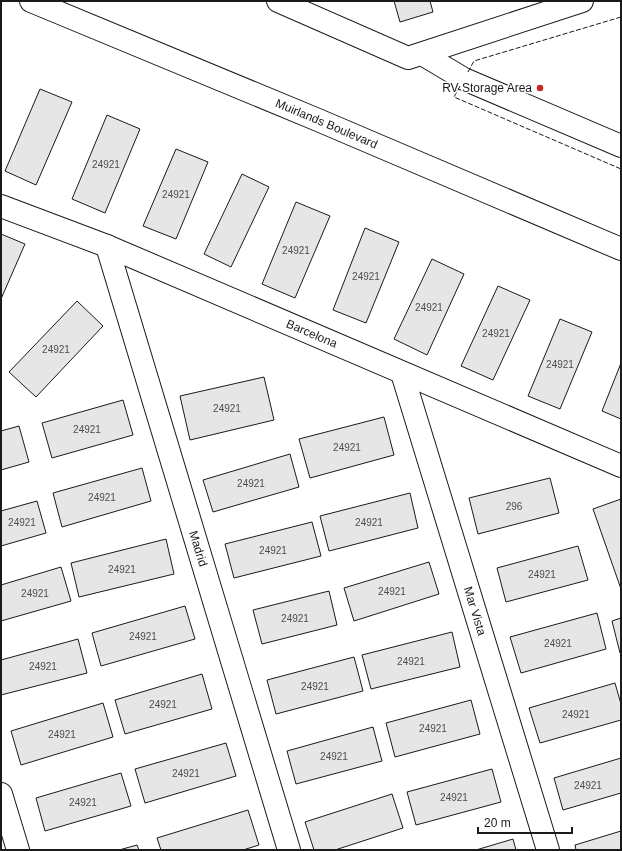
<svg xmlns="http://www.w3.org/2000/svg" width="622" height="851" viewBox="0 0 622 851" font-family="Arial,sans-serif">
  <rect width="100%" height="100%" fill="#fff"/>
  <!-- building -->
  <path fill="#e6e6e6" stroke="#1a1a1a" d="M394 1H430L433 12 400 22Z
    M40 89 72 102 36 185 5 171Z
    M107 115 140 129 105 213 72 199Z
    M176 149 208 162 176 239 143 226Z
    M242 174 269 187 231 267 204 254Z
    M296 202 330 216 295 298 262 284Z
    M365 228 399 242 366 323 333 310Z
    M1 234 25 244 1 299Z
    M432 259 464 274 427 355 394 339Z
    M498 286 530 300 493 380 461 366Z
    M77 301 103 326 36 397 9 372Z
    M560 319 592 332 560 409 528 396Z
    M621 363V419L602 411Z
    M264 377 274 420 190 440 180 396Z
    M123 400 133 435 52 458 42 423Z
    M384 417 394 455 310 478 299 439Z
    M19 426 29 462 1 470V431Z
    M290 454 299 487 213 512 203 480Z
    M142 468 151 501 62 527 53 493Z
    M550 478 559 513 478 534 469 498Z
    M410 493 418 528 329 551 320 516Z
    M621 499V589L593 509Z
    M37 501 46 533 1 546V511Z
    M312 522 321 556 234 578 225 544Z
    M166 539 174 574 79 597 71 563Z
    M578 546 588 580 506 602 497 568Z
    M429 562 439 594 354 621 344 588Z
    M61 567 71 601 1 621V585Z
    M329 591 337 625 262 644 253 610Z
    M185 606 195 639 101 666 92 633Z
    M597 613 606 649 521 673 510 637Z
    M621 618V653H620L612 621Z
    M452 632 460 667 371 689 362 655Z
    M78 639 87 673 1 695V660Z
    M354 657 363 691 276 714 267 680Z
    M202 674 212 709 125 734 115 700Z
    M615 683 621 704V720L540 743 529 708Z
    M471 700 480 734 395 757 386 723Z
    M103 703 113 737 21 765 11 731Z
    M373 727 382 761 296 784 287 751Z
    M226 743 236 776 145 803 135 769Z
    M621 758V793L563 810 554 778Z
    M492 769 501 802 416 825 407 792Z
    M121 773 131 806 45 831 36 798Z
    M392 794 403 828 335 850H314L305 822Z
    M248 810 259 845 243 850H161L157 838Z
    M621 831V850H576L575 845Z
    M513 839 516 850H476Z
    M137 845 139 850H119Z"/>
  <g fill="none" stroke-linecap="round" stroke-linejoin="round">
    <defs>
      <g id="minor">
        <path d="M278 1 408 58 582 1"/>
        <path d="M422 54 464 79 621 146"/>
        <path id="s1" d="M1 206 107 246 621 466"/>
        <path id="s2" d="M107 246 289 850"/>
        <path id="s3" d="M402 373 548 850"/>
        <path d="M1 794 18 850"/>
      </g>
      <g id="major">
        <path id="s4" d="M31 1 318 120 621 249"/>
      </g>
    </defs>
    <!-- minor casing -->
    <use href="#minor" stroke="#1a1a1a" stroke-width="24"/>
    <!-- major casing -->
    <use href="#major" stroke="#1a1a1a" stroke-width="24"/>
    <!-- minor -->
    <use href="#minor" stroke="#fff" stroke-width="22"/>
    <!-- major -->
    <use href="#major" stroke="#fff" stroke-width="22"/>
    <!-- fence -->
    <path stroke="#1a1a1a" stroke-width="1" stroke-dasharray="5 2" stroke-linecap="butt" d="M468 72 474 61 621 17
      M460 86 454 97 621 169"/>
  </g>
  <!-- markers -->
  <circle fill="#c62828" stroke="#fff" stroke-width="1.5" cx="540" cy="88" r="4"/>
  <g text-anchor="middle" stroke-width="3" stroke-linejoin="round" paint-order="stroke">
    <!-- number labels -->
    <g font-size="10" fill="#4d4d4d">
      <text x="106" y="168">24921</text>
      <text x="176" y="198">24921</text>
      <text x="296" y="254">24921</text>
      <text x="366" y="280">24921</text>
      <text x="429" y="311">24921</text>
      <text x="496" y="337">24921</text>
      <text x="56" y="353">24921</text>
      <text x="560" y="368">24921</text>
      <text x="227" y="412">24921</text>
      <text x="87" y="433">24921</text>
      <text x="347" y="451">24921</text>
      <text x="251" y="487">24921</text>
      <text x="102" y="501">24921</text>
      <text x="514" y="510">296</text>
      <text x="22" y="526">24921</text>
      <text x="369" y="526">24921</text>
      <text x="273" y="554">24921</text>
      <text x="122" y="573">24921</text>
      <text x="542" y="578">24921</text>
      <text x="392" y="595">24921</text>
      <text x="35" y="597">24921</text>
      <text x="295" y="622">24921</text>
      <text x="143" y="640">24921</text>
      <text x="558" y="647">24921</text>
      <text x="411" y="665">24921</text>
      <text x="43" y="670">24921</text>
      <text x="315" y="690">24921</text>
      <text x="163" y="708">24921</text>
      <text x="576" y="718">24921</text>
      <text x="433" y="732">24921</text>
      <text x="62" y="738">24921</text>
      <text x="334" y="760">24921</text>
      <text x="186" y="777">24921</text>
      <text x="588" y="789">24921</text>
      <text x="454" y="801">24921</text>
      <text x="83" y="806">24921</text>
    </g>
    <!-- poi labels -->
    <g font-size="12" fill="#1a1a1a" stroke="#fff" text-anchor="end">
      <text x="532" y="92">RV Storage Area</text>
    </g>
    <!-- street labels -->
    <g font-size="12" fill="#1a1a1a" stroke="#fff">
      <text dy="4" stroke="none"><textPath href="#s4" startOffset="320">Muirlands Boulevard</textPath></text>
      <text dy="4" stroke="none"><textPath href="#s1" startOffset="336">Barcelona</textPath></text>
      <text dy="4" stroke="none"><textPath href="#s2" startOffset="316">Madrid</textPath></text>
      <text dy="4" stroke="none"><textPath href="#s3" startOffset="249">Mar Vista</textPath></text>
    </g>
  </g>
  <!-- border -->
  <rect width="622" height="851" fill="none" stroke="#1a1a1a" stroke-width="4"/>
  <!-- scale -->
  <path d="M478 827v6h94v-6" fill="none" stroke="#1a1a1a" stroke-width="2"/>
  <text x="484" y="827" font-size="12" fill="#1a1a1a" stroke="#ffffff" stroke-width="3" paint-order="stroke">20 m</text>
</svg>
